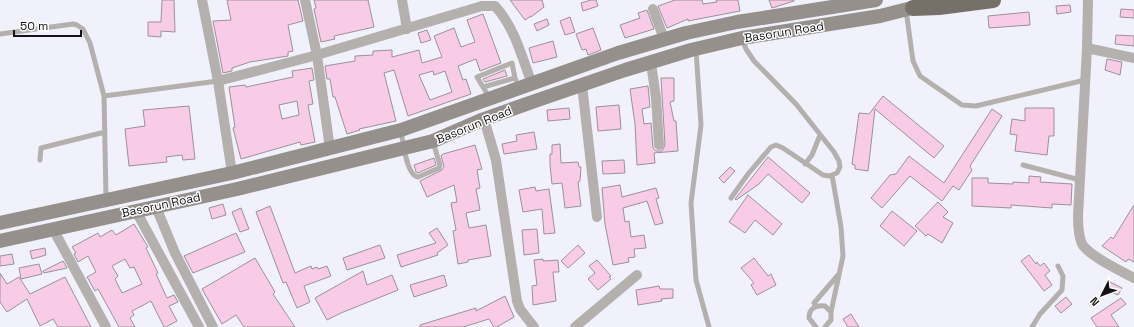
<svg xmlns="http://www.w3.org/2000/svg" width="1134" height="327" viewBox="0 0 1134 327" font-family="'Space Grotesk',sans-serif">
  <rect width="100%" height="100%" fill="#f1f1fc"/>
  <!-- building -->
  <path fill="#f8cce6" stroke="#9b9197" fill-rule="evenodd" d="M162 0H174L175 32 161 31V37L148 36V22H161Z
    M227 0H298L303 21 288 25 293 51 288 52V56L250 62 232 68V71L223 73 213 21 231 20Z
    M314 0H368L374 27 334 36 335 39 321 42 314 9 316 8Z
    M510 0H542L544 7 531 17V16L525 20Z
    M591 0H596L598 6 583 11 581 3Z
    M675 0H702L703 4 717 2 716 0H738L740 11 688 21V19L667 28 658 6Z
    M769 0H794V1L772 8Z
    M1070 5 1071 12 1057 14 1056 6Z
    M1121 9 1134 10V18L1120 17Z
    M647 10 654 29 625 38 620 25 640 18 638 13Z
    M1029 12 1030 25 989 28 988 16Z
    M483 14 501 63 480 71 476 59 458 66 463 80 466 79 471 94 408 116 394 70 384 73 396 121 359 129 360 130 347 134 335 97H333L330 79H327L325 66 355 61V56L373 55V51L392 50V57L419 50 422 63 442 57 434 36 454 28 461 47 475 42 467 20ZM433 71 434 75 445 71 452 92 430 100 419 75Z
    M570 17 575 32 565 35 560 21Z
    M547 19 549 25 537 31 534 24Z
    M593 28 601 50 588 55 586 49 582 50 576 34Z
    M427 30 431 40 421 43 418 33Z
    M1116 35 1134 36V46L1115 44Z
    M553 41 557 57 533 63 529 48Z
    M1107 59 1122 62 1120 75 1105 70Z
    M312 68 314 80 309 81 313 104 308 105 315 142 301 145 300 142 241 159 233 128 235 127 229 87 245 85 246 87 293 77 292 71ZM297 101 299 115 282 119 279 105Z
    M505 70 507 76 485 82 483 79Z
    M661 78H674V101L670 102 674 121H676L678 151 654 153 655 163 637 165 635 124 630 89 648 86 650 107 642 109 644 124 651 123 653 148 656 151H662L665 145Z
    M883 96 944 146 934 158 875 109 868 171 855 169V165L852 164 859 113 869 114Z
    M619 105 621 129 598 131 596 107Z
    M189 106 195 159 183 160 182 155 166 157 167 162 129 166 125 129 145 126 143 110Z
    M569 108 570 119 548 121 547 110Z
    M1025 108H1054V136H1049L1047 155 1015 151 1017 135 1010 134 1012 119 1025 121Z
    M992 109 1002 116 970 166 972 170 959 190 953 186 942 201 910 176 882 208 871 198 890 175 896 174 909 156 944 183Z
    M534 132 537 149 504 154 502 144 517 141 516 135Z
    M560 144 561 163 578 162 579 167H581L580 181 578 182 581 206 565 208 562 183 552 184 550 165V154H552V145Z
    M475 145 482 169 477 170 480 188 476 189 480 210 466 213 469 228 486 225 491 256 468 260V262L458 264 453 231 456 230 451 203 457 202 454 185 427 197 420 181 442 170 444 166 441 156 443 154Z
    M768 157 810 193 802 203 768 174 759 184 736 200 735 199Z
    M434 158 436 165 418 173 416 172 414 165Z
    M624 160 625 173 603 174 602 161Z
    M730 167 735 171 724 183 719 178Z
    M1029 176 1041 177 1040 182 1072 184 1071 205 1052 204V208L1011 205V208L972 206V178H988V183L1013 184V182L1029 183Z
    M620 185 622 197 656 188 659 198 656 199 663 223 655 225 647 201 623 208 625 222 629 221 631 237 644 235 646 248 634 249 635 257 628 258 629 262 613 265 605 224 602 188Z
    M535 187 536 191 549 189 555 233 544 234 542 209 523 212 519 190Z
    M748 195 782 224 773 235 755 220 745 233 729 222Z
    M938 202 948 212 943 217 953 223 942 243 928 234 926 236 915 226Z
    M223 204 226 215 212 219 209 208Z
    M1134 205V262L1128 259 1126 262 1102 246 1111 237 1113 239Z
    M270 206 295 273 311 266 312 269 317 267 318 269 327 266 331 276 304 286 310 302 297 308 286 282 283 283 256 212Z
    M241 208 249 229 240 232 232 212Z
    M892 211 917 231 904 246 880 226Z
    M134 224 148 247 146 248 158 273 156 274 167 298 174 295 178 302 169 306 177 321 166 327H164L151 301 132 311 134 315 130 318 135 327H119L98 289 95 291 87 277 96 272 88 256 78 262 74 254 76 253 72 247 98 233 100 237 112 230 116 235ZM125 259 130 268 134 267 142 284 122 293 115 279 118 276 112 266Z
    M437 228 448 245 437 253 438 255 401 267 397 255 436 243 429 233Z
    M537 229 539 253 524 255 522 230Z
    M236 233 245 252 193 273 184 256Z
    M380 245 385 258 347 270 343 258Z
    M578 245 585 253 568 268 561 261Z
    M45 248 46 255 32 259 30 251Z
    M12 254 14 264 0 266V256Z
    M1029 255 1036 264 1037 262 1040 266 1044 263 1050 271 1045 275 1052 285 1044 291 1021 261Z
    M255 258 275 292 273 294 295 327H244L236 315 222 324 202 289Z
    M754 258 768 276 771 274 776 285 757 295 751 285 754 283 741 268Z
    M543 259V261L558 260 559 272H553L556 301 533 305 532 286 537 285 534 260Z
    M597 260 611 276 609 277 611 279 598 290 588 279 595 273 589 266Z
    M63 261 67 268 44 273 43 271Z
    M39 264 42 274 21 279 19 268Z
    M363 271 367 285 392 275 398 290 341 313 327 320 315 298Z
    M0 273 7 284 19 277 30 294 65 277 91 327H58L53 319 40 326 27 299 7 312 0 302Z
    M444 275 447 286 414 297 410 285Z
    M1108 281 1122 288 1118 295 1104 289Z
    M659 286 660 289H673V298L661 299 662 301 638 305 636 290Z
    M505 296 514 317 497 327H494L489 319 463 327H420V325L476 308V311Z
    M1066 297 1072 304 1061 313 1055 306Z
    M1121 298 1126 304 1111 315 1119 327H1097L1091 318Z
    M851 314 859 327H848L843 319Z"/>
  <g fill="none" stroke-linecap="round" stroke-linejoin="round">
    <!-- service -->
    <path stroke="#b4b0ad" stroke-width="5" d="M906 10 913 61 920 76 962 105 976 106 1085 80
      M0 34 73 24 77 25 83 29 90 43 104 96 106 198
      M696 50 701 125 691 203 696 280 709 327
      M483 87 477 77 512 63 515 78
      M104 96 218 81
      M489 97 483 87 515 78 516 80
      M401 131C403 141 406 175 418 177L439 168 440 165 433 142
      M40 160 41 148 105 132
      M805 164 812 155 820 135
      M1023 165 1080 180
      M731 198 748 174 771 147 776 145 783 148 823 175 829 176 837 173 840 167 839 161 834 152 796 104 754 61 746 49 742 39
      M816 306 814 303 838 275
      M816 327 809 318C809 308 816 305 825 306L831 312
      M825 327 831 320V312L843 256 841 227 832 175
      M1032 327 1040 314 1062 290 1063 276 1058 266"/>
    <!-- minor -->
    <path stroke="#b4b0ad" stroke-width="10" d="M202 0 218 81 232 173
      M305 0 317 55 330 149
      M402 0 407 29
      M1088 0 1087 48 1078 216C1078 225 1078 235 1082 244 1089 256 1121 271 1134 278
      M653 9 664 39
      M1087 48 1134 58
      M651 63 656 98 659 145
      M218 81 317 55 482 6H495C514 26 522 57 532 84
      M582 85 597 217
      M484 119 496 160 517 301 520 309 534 327
      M156 207 175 253 213 327
      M136 211 199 327
      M53 229 106 327
      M575 327 637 275"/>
    <!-- secondary -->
    <path stroke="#95908b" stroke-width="14" d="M0 223 232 173 401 130 618 53 686 33 737 22 876 0
      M0 241 237 189 433 141 484 119 535 101 625 70 691 50 742 38 880 16 924 5"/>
    <!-- trunk -->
    <path stroke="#767069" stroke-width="16" d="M913 8 939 7 993 0"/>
  </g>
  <g text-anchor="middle" stroke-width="3" stroke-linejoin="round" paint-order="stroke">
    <!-- street labels -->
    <g font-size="12" fill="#131317" stroke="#fff">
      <text transform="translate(784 32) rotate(-9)" y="4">Basorun Road</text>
      <text transform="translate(474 125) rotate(-22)" y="4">Basorun Road</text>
      <text transform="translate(161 205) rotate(-12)" y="4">Basorun Road</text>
    </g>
  </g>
  <!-- north arrow -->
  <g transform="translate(1102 295) rotate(228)" stroke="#ffffff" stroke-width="3" paint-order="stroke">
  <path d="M0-3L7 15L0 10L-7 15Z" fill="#131317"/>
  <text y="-6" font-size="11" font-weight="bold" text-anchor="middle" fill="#131317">N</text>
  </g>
  <!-- scale -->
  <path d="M14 30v6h67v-6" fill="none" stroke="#131317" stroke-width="2"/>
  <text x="20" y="30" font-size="12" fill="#131317" stroke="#ffffff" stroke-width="3" paint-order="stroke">50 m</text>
</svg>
